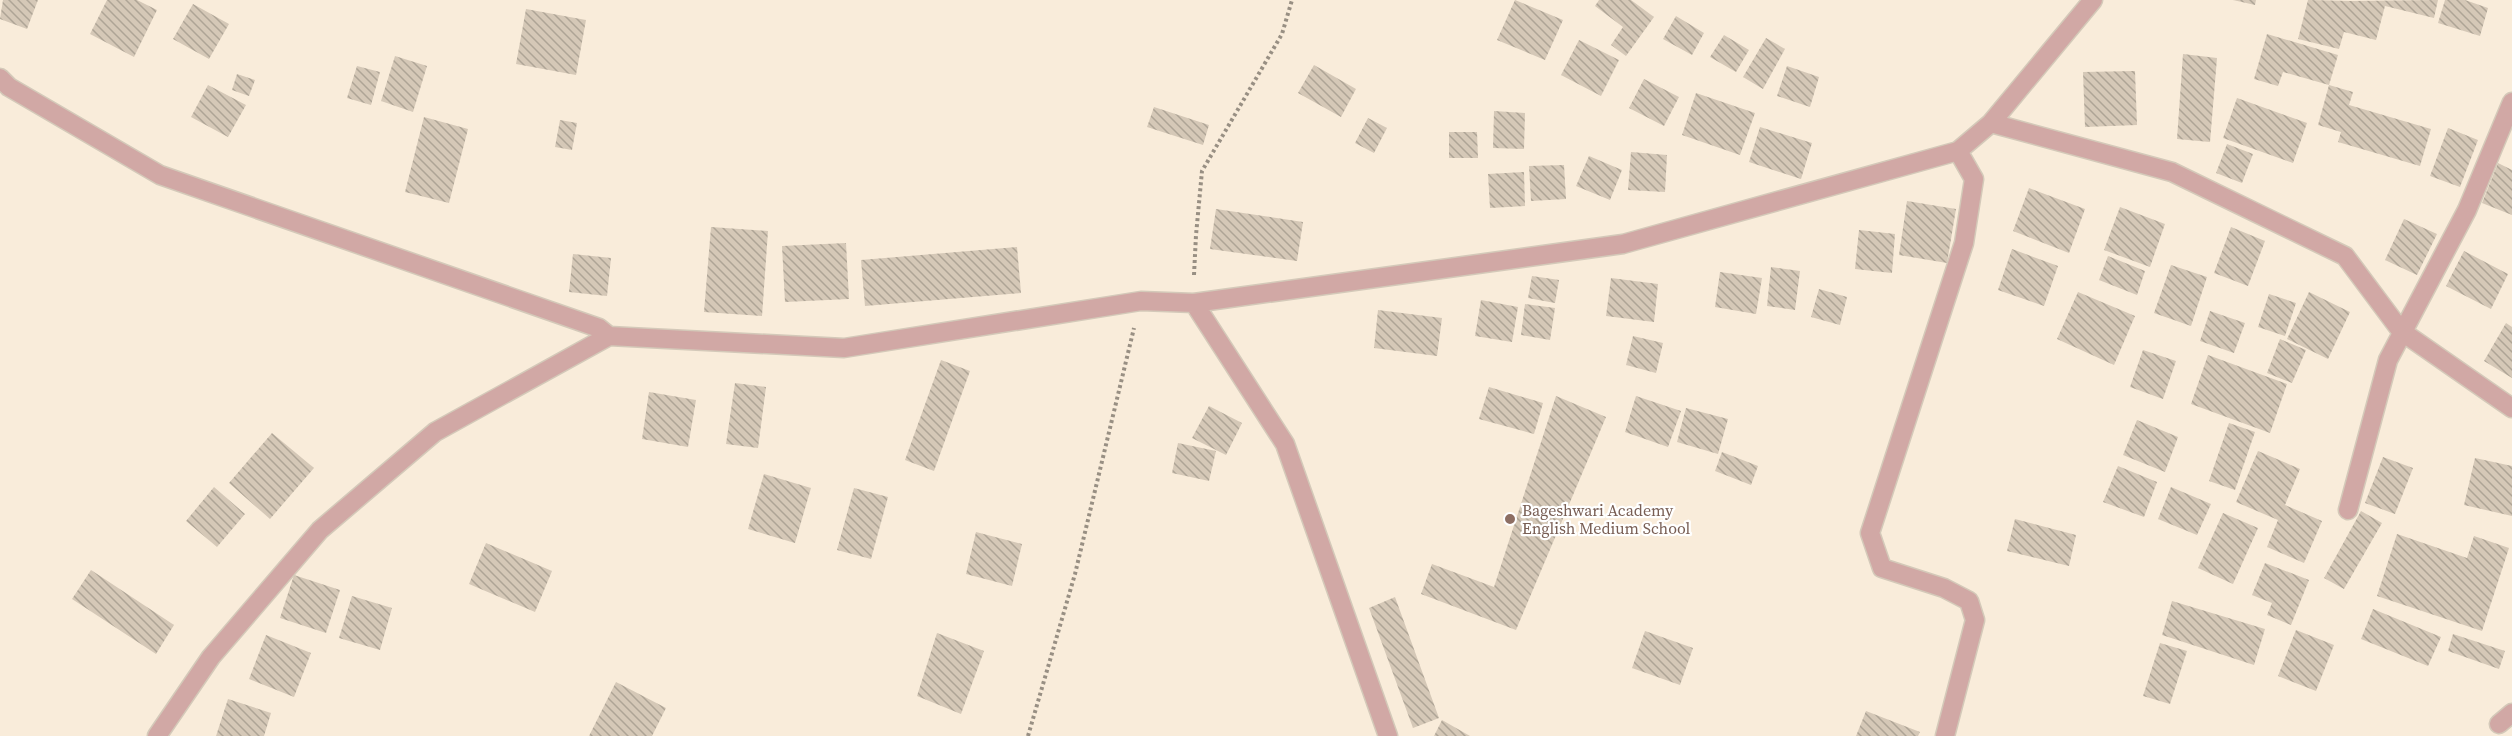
<svg xmlns="http://www.w3.org/2000/svg" width="2512" height="736" viewBox="0 0 2512 736" font-family="'Source Serif 4',serif">
  <defs>
    <pattern id="building-back-hatch" width="6" height="6" patternUnits="userSpaceOnUse" patternTransform="scale(1.5)"><rect width="6" height="6" fill="#d5c8b7"/><path d="M-1 5l2 2M0 0l6 6M5-1l2 2" fill="none" stroke="#aea496"/></pattern>
  </defs>
  <rect width="100%" height="100%" fill="#f9ecda"/>
  <!-- building -->
  <path fill="url(#building-back-hatch)" d="M3 0H38L27 29 0 19Z
    M107 0H137L157 10 134 57 90 34Z
    M1515 0 1563 20 1545 60 1497 40Z
    M1599 0H1631L1654 17 1626 56 1611 45 1623 27 1595 6Z
    M2233 0H2256L2255 5Z
    M2308 0 2351 1 2438 0 2434 18 2385 6 2376 40 2344 32 2339 49 2298 39Z
    M2445 0H2465L2488 8 2480 36 2438 23Z
    M193 4 229 24 209 59 173 39Z
    M526 9 586 20 576 75 516 64Z
    M1676 16 1704 33 1692 55 1663 39Z
    M2267 34 2338 55 2329 85 2283 72 2278 86 2254 79Z
    M1724 35 1749 50 1736 72 1710 57Z
    M1766 38 1785 49 1763 89 1743 77Z
    M1579 40 1619 60 1601 96 1561 75Z
    M2183 54 2217 58 2210 142 2177 139Z
    M395 56 427 66 413 112 381 101Z
    M1314 65 1356 89 1341 117 1298 93Z
    M357 66 380 72 371 105 347 98Z
    M1787 66 1819 77 1810 107 1777 96Z
    M2135 71 2137 125 2085 127 2083 72Z
    M237 74 255 80 249 96 232 90Z
    M1644 79 1679 97 1664 126 1629 108Z
    M208 85 246 105 228 137 191 117Z
    M2329 85 2353 92 2349 105 2431 129 2420 166 2338 142 2341 132 2318 125Z
    M1696 93 1755 113 1740 155 1682 135Z
    M2237 98 2307 123 2293 163 2223 138Z
    M1154 107 1209 125 1203 145 1147 127Z
    M1494 111 1525 113 1524 149 1493 148Z
    M424 117 468 129 449 203 405 192Z
    M1368 118 1387 128 1374 153 1355 143Z
    M560 120 577 123 572 150 555 147Z
    M1760 127 1812 143 1801 179 1749 162Z
    M2448 128 2478 140 2460 187 2430 176Z
    M1449 132H1477L1478 158H1449Z
    M2227 144 2253 154 2242 183 2216 173Z
    M1631 152 1667 155 1665 192 1628 190Z
    M1589 156 1622 170 1610 200 1576 186Z
    M2498 163 2512 170V215L2482 203Z
    M1564 165 1566 199 1531 201 1529 166Z
    M1524 172 1525 206 1490 208 1488 174Z
    M2029 188 2085 209 2069 253 2013 231Z
    M1907 201 1956 209 1947 263 1899 255Z
    M2120 207 2165 224 2150 267 2104 250Z
    M1216 209 1303 222 1297 261 1210 249Z
    M2404 219 2437 234 2417 275 2385 260Z
    M711 227 768 231 762 316 704 312Z
    M2231 227 2265 241 2248 286 2214 273Z
    M1859 230 1895 234 1892 273 1855 269Z
    M846 243 849 299 785 302 782 246Z
    M1017 247 1021 293 865 306 861 260Z
    M2012 249 2058 266 2044 306 1998 290Z
    M2464 251 2508 274 2491 309 2446 286Z
    M573 254 611 258 607 296 569 292Z
    M2108 256 2145 271 2137 295 2099 280Z
    M2171 265 2207 277 2191 326 2154 313Z
    M1771 267 1800 271 1795 310 1767 306Z
    M1720 272 1762 278 1756 314 1715 307Z
    M1532 276 1559 280 1555 303 1528 298Z
    M1611 278 1658 284 1654 322 1606 316Z
    M1819 289 1847 297 1840 325 1811 317Z
    M2078 292 2135 316 2114 365 2057 339Z
    M2309 292 2350 312 2328 359 2287 339Z
    M2269 294 2296 303 2285 336 2258 327Z
    M1481 300 1518 307 1512 342 1475 336Z
    M1525 304 1555 308 1550 340 1521 335Z
    M1378 310 1442 318 1437 356 1374 348Z
    M2210 311 2245 323 2234 353 2200 341Z
    M2506 323 2512 327V378L2484 361Z
    M1633 336 1663 343 1656 373 1626 365Z
    M2280 339 2306 350 2292 383 2267 373Z
    M2143 350 2176 361 2163 399 2130 387Z
    M2208 355 2287 384 2270 433 2191 404Z
    M941 360 970 371 934 471 905 460Z
    M735 383 766 387 758 448 726 444Z
    M1489 387 1543 403 1534 434 1479 419Z
    M649 392 696 400 688 447 642 439Z
    M1556 396 1606 417 1516 630 1421 594 1432 564 1494 587Z
    M1636 396 1681 411 1668 447 1625 432Z
    M1209 406 1242 423 1226 455 1192 438Z
    M1686 408 1728 419 1718 454 1677 442Z
    M2137 420 2178 437 2165 472 2123 455Z
    M2229 423 2255 432 2235 490 2209 481Z
    M272 433 314 468 270 519 229 483Z
    M1178 443 1216 451 1209 481 1172 473Z
    M2258 451 2300 469 2285 505 2322 521 2304 563 2267 547 2278 520 2236 502Z
    M1722 452 1758 466 1751 485 1715 471Z
    M2383 457 2413 468 2395 514 2365 503Z
    M2475 458 2512 466V516L2464 505Z
    M2118 466 2157 482 2144 517 2103 502Z
    M764 474 811 488 795 543 748 529Z
    M214 487 245 514 217 547 186 521Z
    M2171 487 2211 504 2197 535 2158 519Z
    M854 488 888 497 871 559 837 550Z
    M2361 511 2382 523 2344 589 2324 578Z
    M2223 513 2258 528 2233 584 2198 568Z
    M2015 519 2076 535 2069 566 2007 551Z
    M976 532 1022 544 1012 586 966 574Z
    M2397 534 2467 558 2474 536 2509 548 2482 631 2377 596Z
    M486 543 552 571 535 612 469 584Z
    M2265 563 2309 580 2291 625 2267 615 2272 603 2252 595Z
    M91 570 174 625 156 654 72 599Z
    M294 575 340 590 326 633 280 618Z
    M352 596 392 608 380 650 339 638Z
    M1395 597 1439 718 1413 728 1369 608Z
    M2172 601 2265 629 2254 665 2162 635Z
    M2373 609 2441 637 2428 666 2361 639Z
    M2296 630 2334 645 2316 691 2278 676Z
    M1645 631 1693 648 1680 685 1632 668Z
    M937 633 984 651 961 714 917 696Z
    M2453 634 2505 651 2499 669 2448 651Z
    M266 635 311 653 294 697 249 679Z
    M2160 643 2187 651 2170 704 2143 696Z
    M616 682 666 708 652 736H589Z
    M228 699 271 713 264 736H216Z
    M1866 711 1920 732 1918 736H1856Z
    M1442 720 1470 736H1434Z"/>
  <g fill="none" stroke-linecap="round" stroke-linejoin="round">
    <defs>
      <path id="minor" d="M0 78 9 87 160 175 599 328 609 336
        M1991 123 2172 172 2345 256 2401 331 2512 408
        M1194 303 1285 444 1388 736
        M2348 510 2388 360 2467 210 2512 102
        M2499 724 2512 713
        M157 736 211 657 320 530 435 432 609 336 844 348 1141 301 1194 303 1623 244 1958 151 1991 123 2093 0
        M1945 736 1975 620 1969 601 1944 588 1882 568 1870 533 1964 243 1974 179 1958 151"/>
    </defs>
    <!-- minor casing -->
    <use href="#minor" stroke="#d4c9b9" stroke-width="21"/>
    <!-- path -->
    <path stroke="#988f83" stroke-width="4" stroke-dasharray="3 3" stroke-linecap="butt" d="M1194 275 1196 235 1202 171 1282 34 1292 0
      M1028 736 1075 574 1134 328"/>
    <!-- minor -->
    <use href="#minor" stroke="#d1a8a5" stroke-width="18"/>
  </g>
  <!-- markers -->
  <circle fill="#8d6e63" stroke="#fff" stroke-width="2" cx="1510" cy="519" r="6"/>
  <g text-anchor="middle" stroke-width="4.5" stroke-linejoin="round" paint-order="stroke">
    <!-- education labels -->
    <g font-size="16" fill="#785e54" stroke="#fff" text-anchor="start">
      <text x="1522" y="516">Bageshwari Academy<tspan x="1522" dy="18">English Medium School</tspan></text>
    </g>
  </g>
</svg>
